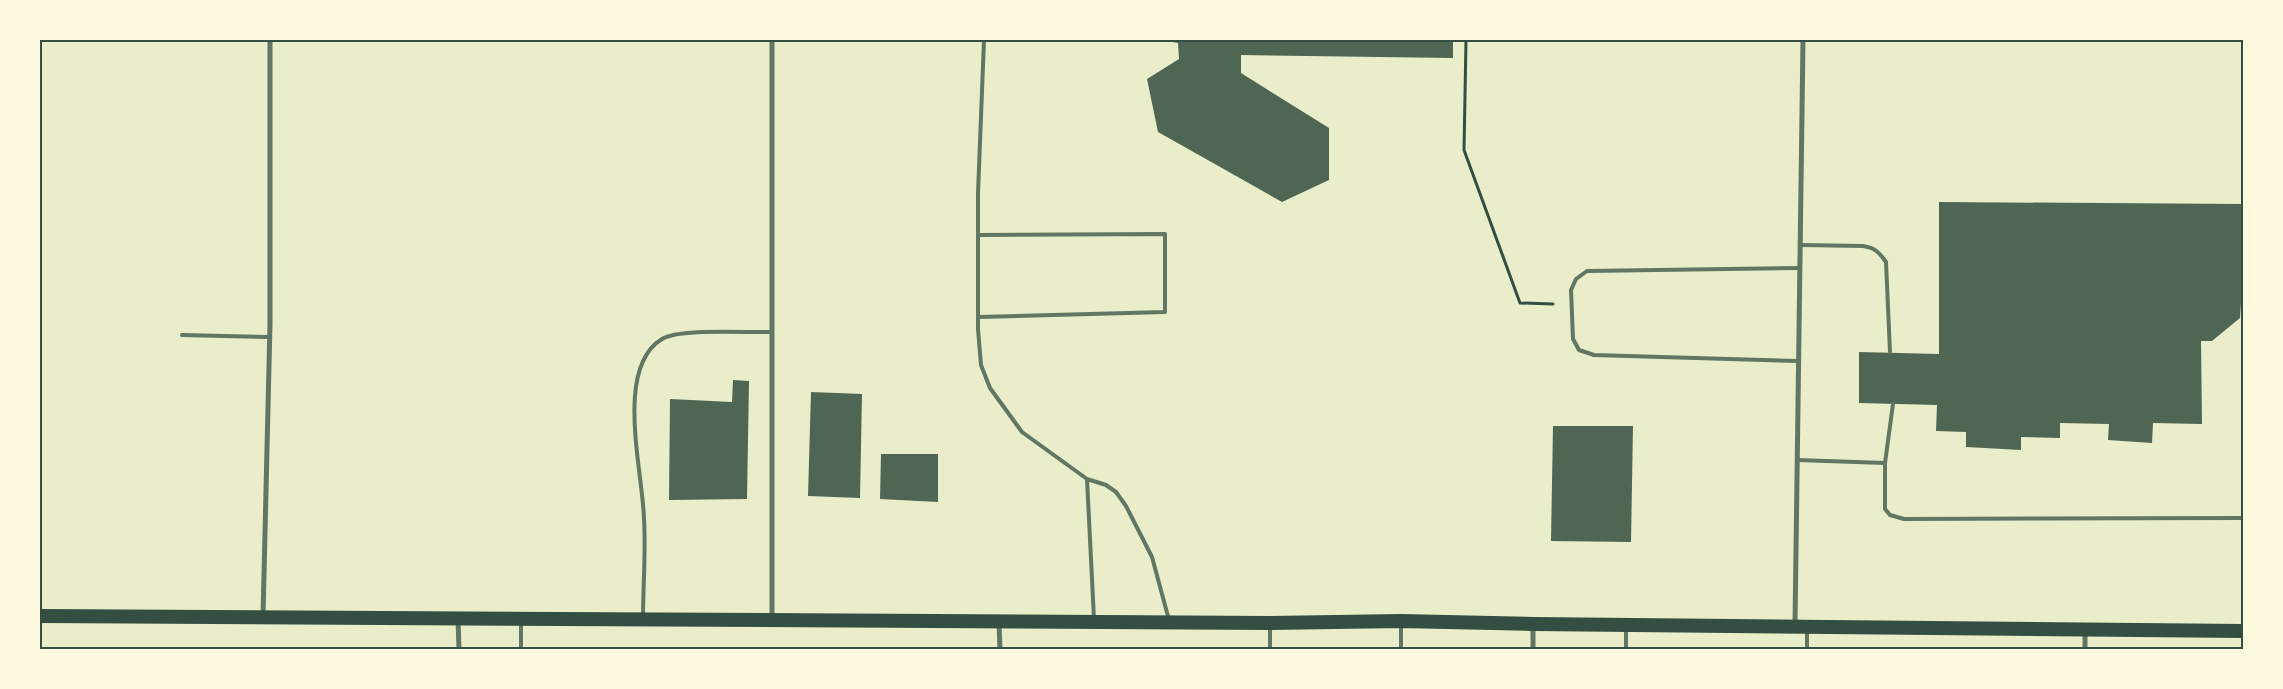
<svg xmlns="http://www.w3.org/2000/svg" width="2283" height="689" viewBox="0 0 2283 689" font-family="Rubik,sans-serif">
  <rect width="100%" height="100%" fill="#e9edc9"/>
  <!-- building -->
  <path fill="#4f6655" d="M1161 40H1453V58L1241 55V73L1329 128V180L1282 202 1158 132 1147 79 1179 59 1178 43Z
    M1939 202 2243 204V303H2241L2240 318 2212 341H2201L2202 424 2153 423 2152 443 2108 440 2109 424 2060 423V438L2021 437V450L1966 447V432L1936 431 1937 405 1859 403V352L1939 354Z
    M733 380 749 381 747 499 669 500 670 399 732 402Z
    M811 392 862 394 860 498 808 496Z
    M1553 426H1633L1631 542 1551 541Z
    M881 454H938V502L880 499Z"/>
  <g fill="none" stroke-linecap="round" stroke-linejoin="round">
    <!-- path -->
    <path stroke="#344e41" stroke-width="3" d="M1466 40 1464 150 1520 303 1553 304"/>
    <!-- service -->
    <path stroke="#617663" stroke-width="4" d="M984 40 978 193V329L981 365 990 388 1022 432 1087 479 1106 485 1116 492 1126 506 1152 557 1169 620
      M1800 245 1863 246C1875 248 1879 252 1886 262L1890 352
      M978 317 1165 312V234L978 235
      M182 335 269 337
      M1798 361 1594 355 1579 350 1573 339 1571 290 1576 279 1587 271 1800 268
      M1797 460 1885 463V509L1890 515 1904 519 2243 518
      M1885 463 1893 404
      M1087 479 1094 619
      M643 618C643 585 646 552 644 519 643 472 614 368 662 339 679 328 748 333 771 332
      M521 622V649
      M1401 624V649
      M1270 625V649
      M1807 629V649
      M1626 649V629"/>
    <!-- minor -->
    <path stroke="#617663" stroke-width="5" d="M772 40V619
      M263 617 270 324V40
      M458 619 459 649
      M999 623 1000 649
      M1795 624 1803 40
      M1533 625V649
      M2085 631V649"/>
    <!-- trunk -->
    <path stroke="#344e41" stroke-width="14" d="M40 616 1270 623 1401 621 1533 624 2243 631"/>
  </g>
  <!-- border -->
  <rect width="2283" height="689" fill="none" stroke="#fefae0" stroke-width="82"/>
  <rect x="41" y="41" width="2201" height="607" fill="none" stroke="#344e41" stroke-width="2"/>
</svg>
